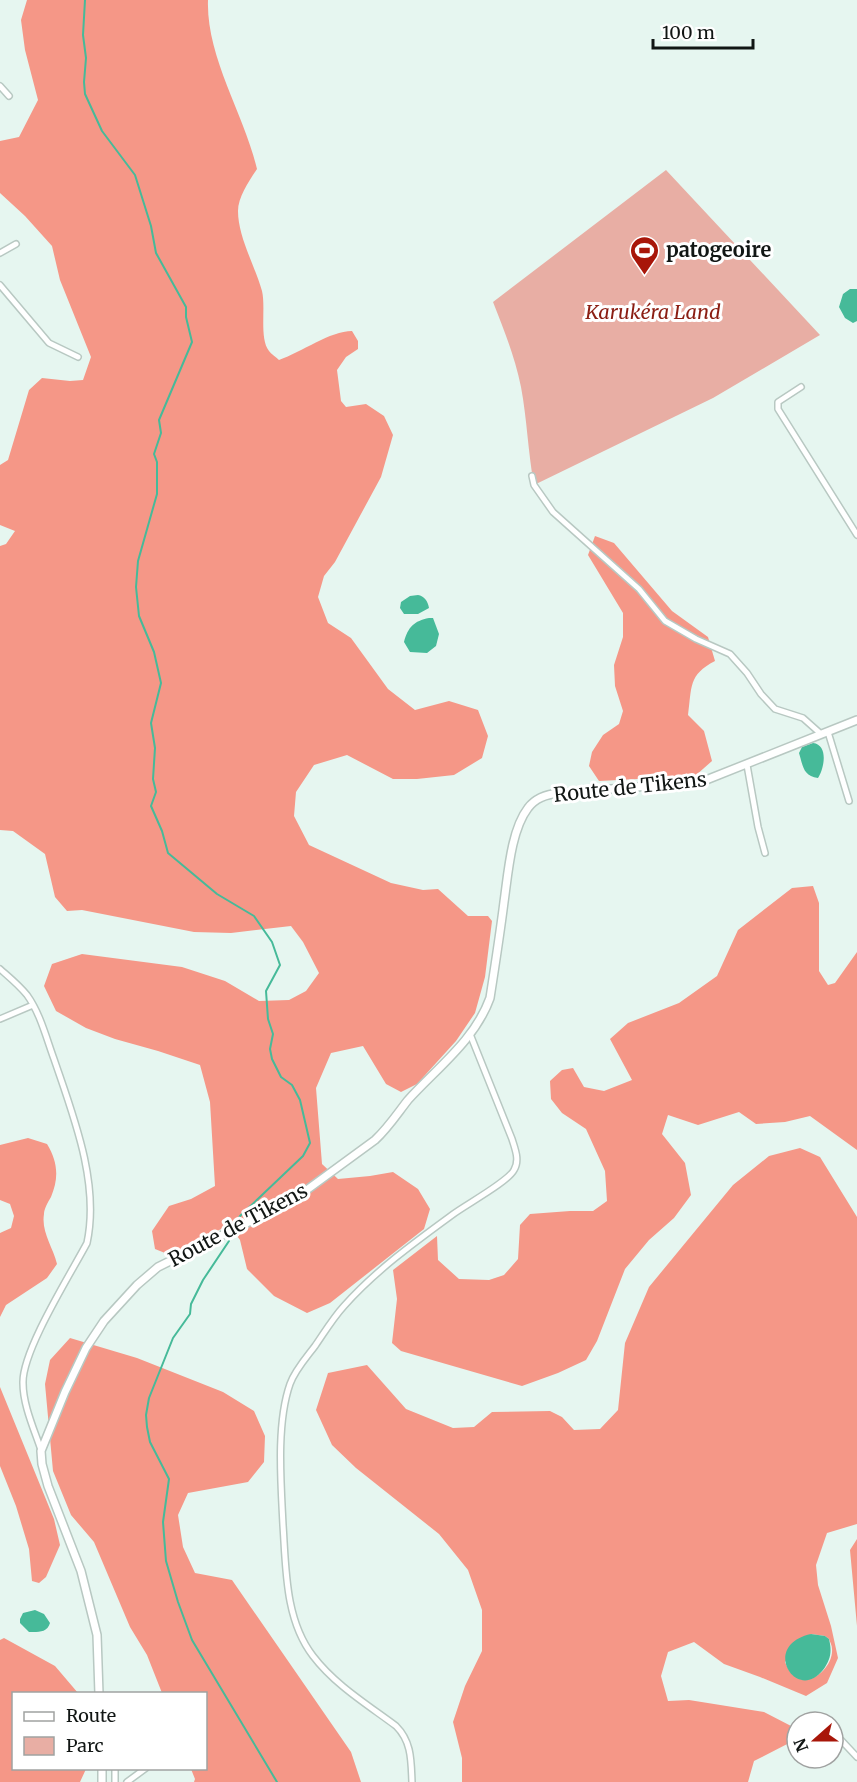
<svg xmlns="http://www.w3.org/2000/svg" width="857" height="1782" viewBox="0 0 857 1782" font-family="Merriweather,serif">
  <rect width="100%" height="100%" fill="#e6f6f0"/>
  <!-- green -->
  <path fill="#e8aea4" d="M666 170 820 335 713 398 534 485C528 452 527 419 521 387 515 357 504 330 493 302Z"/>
  <!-- forest -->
  <path fill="#f59787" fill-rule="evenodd" d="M27 0H208C206 57 244 114 257 169 249 181 238 197 238 211 238 237 255 266 262 291 266 308 259 338 269 351 271 354 276 357 279 360 302 352 330 331 352 331L358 341V349L346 357 337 370 341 401 346 407 366 404 384 416 393 435 381 477 335 562 324 576 318 597 328 623 351 638 388 689 415 710 449 701 478 710 488 736 482 758 454 775 417 779H393L347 755 314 765 296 792 294 816 309 845 391 883 423 890 438 889 468 916H488L492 921 485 977 475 1013 456 1041 417 1084 401 1092 386 1084 363 1046 331 1053 316 1088 322 1164 338 1179 370 1176 393 1172 418 1189 430 1209 424 1229 330 1303 307 1313 274 1296 247 1269 240 1240 229 1225 170 1255 155 1249 152 1231 169 1206 191 1199 215 1186 210 1102 200 1065 158 1051 115 1039 86 1028 56 1011 44 986 52 964 82 954 182 967 225 981 259 1001 289 1000 306 991 319 973 303 942 291 926 231 933 194 932 82 910 67 911 55 897 45 854 13 831 0 830V546L6 544 15 531 0 525V465L8 460 29 390 42 378 70 381 83 380 91 357 60 280 52 246 25 216 0 193V141L19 137 38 100 25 50 21 20Z
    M595 536 614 543 672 611 708 637 715 661C688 675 692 687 688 715L704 731 712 761 695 776 599 781 589 766 592 752 603 735 619 724 623 711 615 686 614 665 623 637V613L588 555Z
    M813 886 819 903V971L828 985 835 983 857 952V1150L810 1116 785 1122 756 1124 739 1112 698 1125 668 1115 662 1134 685 1163 691 1195 674 1218 649 1240 625 1269 597 1341 586 1360 558 1373 522 1386 401 1351 392 1343 397 1299 393 1270 437 1236 438 1260 459 1279 489 1280 504 1275 518 1259 520 1225 530 1214 570 1211H593L607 1201 605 1171 586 1129 562 1113 551 1099 550 1081 562 1070 573 1068 584 1087 604 1091 632 1080 610 1039 628 1023 679 1003 717 976 738 930 792 888Z
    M28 1138 47 1144C58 1162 59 1178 51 1197 48 1202 44 1209 44 1214 41 1232 53 1247 57 1264L47 1278 6 1305 0 1317V1233L11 1228 14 1216 10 1204 0 1200V1145Z
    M800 1148 820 1157 857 1217V1524L827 1533 816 1565 818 1585 831 1626 838 1658 827 1683 806 1696 760 1677 724 1664 694 1642 668 1652 661 1676 668 1701 689 1700 764 1712 793 1727 795 1740 754 1761 748 1782H462V1758L453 1722 465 1686 482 1651V1610L468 1570 439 1534 356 1468 332 1445 316 1410 328 1373 367 1365 406 1409 453 1428 474 1427 492 1412 550 1411 562 1417 574 1430 600 1429 618 1410 625 1343 649 1287 733 1185 769 1156ZM811 1634 825 1636 829 1639C830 1642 832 1645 832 1649 834 1670 799 1699 785 1662Z
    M70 1338 137 1358 223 1392 254 1411 265 1436 264 1462 248 1482 188 1493 178 1515 183 1547 195 1573 232 1580 351 1752 361 1782H194L195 1779 191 1769 206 1768V1694L162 1693 147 1655 130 1627 94 1542 71 1515 53 1471 45 1384 50 1360Z
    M0 1387 54 1519 60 1545 46 1577 39 1583 32 1581 29 1549 16 1506 0 1466Z
    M857 1539V1626L850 1550Z
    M4 1638 55 1666 78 1693 14 1694V1768L86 1769 80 1782H0V1640Z"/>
  <!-- water -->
  <path fill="#46ba99" d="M850 289H857V321L853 323 845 318 839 307 843 294Z
    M418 595C424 596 428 601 429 608L418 614H404L400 608 401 602 410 596Z
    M429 618H433L439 634 436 646 427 653 410 652 404 642C408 627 414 621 429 618Z
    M813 743C829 745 824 769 818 778 803 776 803 766 799 753L802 747Z
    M35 1610 44 1614 50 1623C47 1633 38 1632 29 1632L20 1623V1619L23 1613Z
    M811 1634 825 1636 829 1639C832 1651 831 1659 823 1670 796 1704 760 1645 811 1634Z"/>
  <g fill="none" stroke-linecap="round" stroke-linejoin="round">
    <!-- stream -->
    <path stroke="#46ba99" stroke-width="2" d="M85 0 83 35 86 58 84 82 85 94 102 131 135 175 151 226 156 253 186 307V317L192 342 159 420 161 433 154 454 157 462V494L138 561 136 587 139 616 154 652 161 683 151 723 155 748 153 779 156 792 151 806 162 831 168 853 217 894 254 916 272 942 280 965 266 991 268 1019 273 1034 270 1049 272 1059 281 1077 292 1085 300 1100 310 1143 303 1156 240 1216 235 1224
      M229 1241 203 1280 191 1304 190 1314 173 1338 149 1398 146 1415 147 1427 150 1442 169 1479 163 1522 166 1561 178 1602 192 1640 277 1782"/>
    <defs>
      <path id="minor" d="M0 86 9 96
        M0 253 16 244
        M0 285 49 343 78 357
        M801 387 778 402V409L857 535
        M532 476 534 485 553 512 639 589 665 621 696 639 730 654 747 673 761 694 775 709 803 718 821 734
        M828 732 849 801
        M747 765 758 827 765 853
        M0 969C9 977 19 985 27 995 40 1013 46 1037 54 1059 73 1115 100 1183 87 1243 70 1275 22 1351 23 1383 23 1405 34 1429 41 1450
        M0 1019 33 1005
        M833 1736 841 1740 857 1757
        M115 1768V1782
        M127 1782 146 1768
        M412 1782C411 1761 412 1742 396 1726 368 1705 335 1685 313 1656 285 1620 286 1568 283 1525 281 1483 276 1424 290 1384 295 1370 306 1358 315 1346 324 1333 333 1318 344 1306 375 1271 415 1242 452 1215 465 1205 508 1182 514 1170 520 1160 515 1149 512 1139L470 1034"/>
      <path id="tertiary" d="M99 1694 97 1635 81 1571 48 1486 42 1464 41 1451 65 1392 86 1348 104 1321 137 1285 158 1267 293 1200 375 1140C388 1128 397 1114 408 1100 437 1068 475 1040 490 998 495 966 500 934 504 902 508 874 511 830 528 808 536 797 548 794 560 793L701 782 857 720
        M102 1768V1782"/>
    </defs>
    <!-- minor casing -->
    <use href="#minor" stroke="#b8c8c2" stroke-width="8"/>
    <!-- tertiary casing -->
    <use href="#tertiary" stroke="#b8c8c2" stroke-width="10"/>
    <!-- minor -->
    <use href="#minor" stroke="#fff" stroke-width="5"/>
    <!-- tertiary -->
    <use href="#tertiary" stroke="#fff" stroke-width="7"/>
  </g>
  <!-- icons -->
  <defs>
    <symbol id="stadium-pin" viewBox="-11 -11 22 30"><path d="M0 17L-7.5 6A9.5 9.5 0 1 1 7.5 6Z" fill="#a81609" stroke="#fff"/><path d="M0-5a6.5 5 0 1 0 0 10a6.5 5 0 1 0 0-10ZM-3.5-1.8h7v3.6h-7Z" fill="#fff"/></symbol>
  </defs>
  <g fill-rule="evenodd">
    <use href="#stadium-pin" x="628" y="234" width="33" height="45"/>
  </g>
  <g text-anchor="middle" stroke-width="6" stroke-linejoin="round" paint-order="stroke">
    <!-- poi labels -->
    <g font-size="20" font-weight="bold" fill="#111614" stroke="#fff" text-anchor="start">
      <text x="666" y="257">patogeoire</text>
    </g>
    <!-- park labels -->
    <g font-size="20" font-style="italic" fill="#8b1e13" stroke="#fff">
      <text x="653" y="319">Karukéra Land</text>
    </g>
    <!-- street labels -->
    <g font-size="20" fill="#111614" stroke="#fff">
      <text transform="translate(630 787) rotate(-6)" y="7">Route de Tikens</text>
      <text transform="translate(238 1225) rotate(-28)" y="7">Route de Tikens</text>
    </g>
  </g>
  <!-- legend -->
  <rect x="12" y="1692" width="195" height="78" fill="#ffffff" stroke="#a0a2a1" stroke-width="1.5"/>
  <rect x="24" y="1712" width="30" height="9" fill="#ffffff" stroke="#a0a2a1" stroke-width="1.5"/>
  <text x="66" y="1722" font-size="18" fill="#111614">Route</text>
  <rect x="24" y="1737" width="30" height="18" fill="#e8aea4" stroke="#a0a2a1" stroke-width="1.5"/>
  <text x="66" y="1752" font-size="18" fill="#111614">Parc</text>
  <!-- north arrow -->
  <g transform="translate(815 1740) rotate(249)"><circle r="28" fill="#ffffff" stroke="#a0a2a1" stroke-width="1.5"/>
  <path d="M0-4.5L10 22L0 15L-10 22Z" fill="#a81609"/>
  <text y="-9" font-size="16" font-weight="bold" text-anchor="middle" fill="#111614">N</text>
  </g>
  <!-- scale -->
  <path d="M653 39v9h100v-9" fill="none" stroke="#111614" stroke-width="3"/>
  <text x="662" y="39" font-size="18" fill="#111614" stroke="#ffffff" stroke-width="4.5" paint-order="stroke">100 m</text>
</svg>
